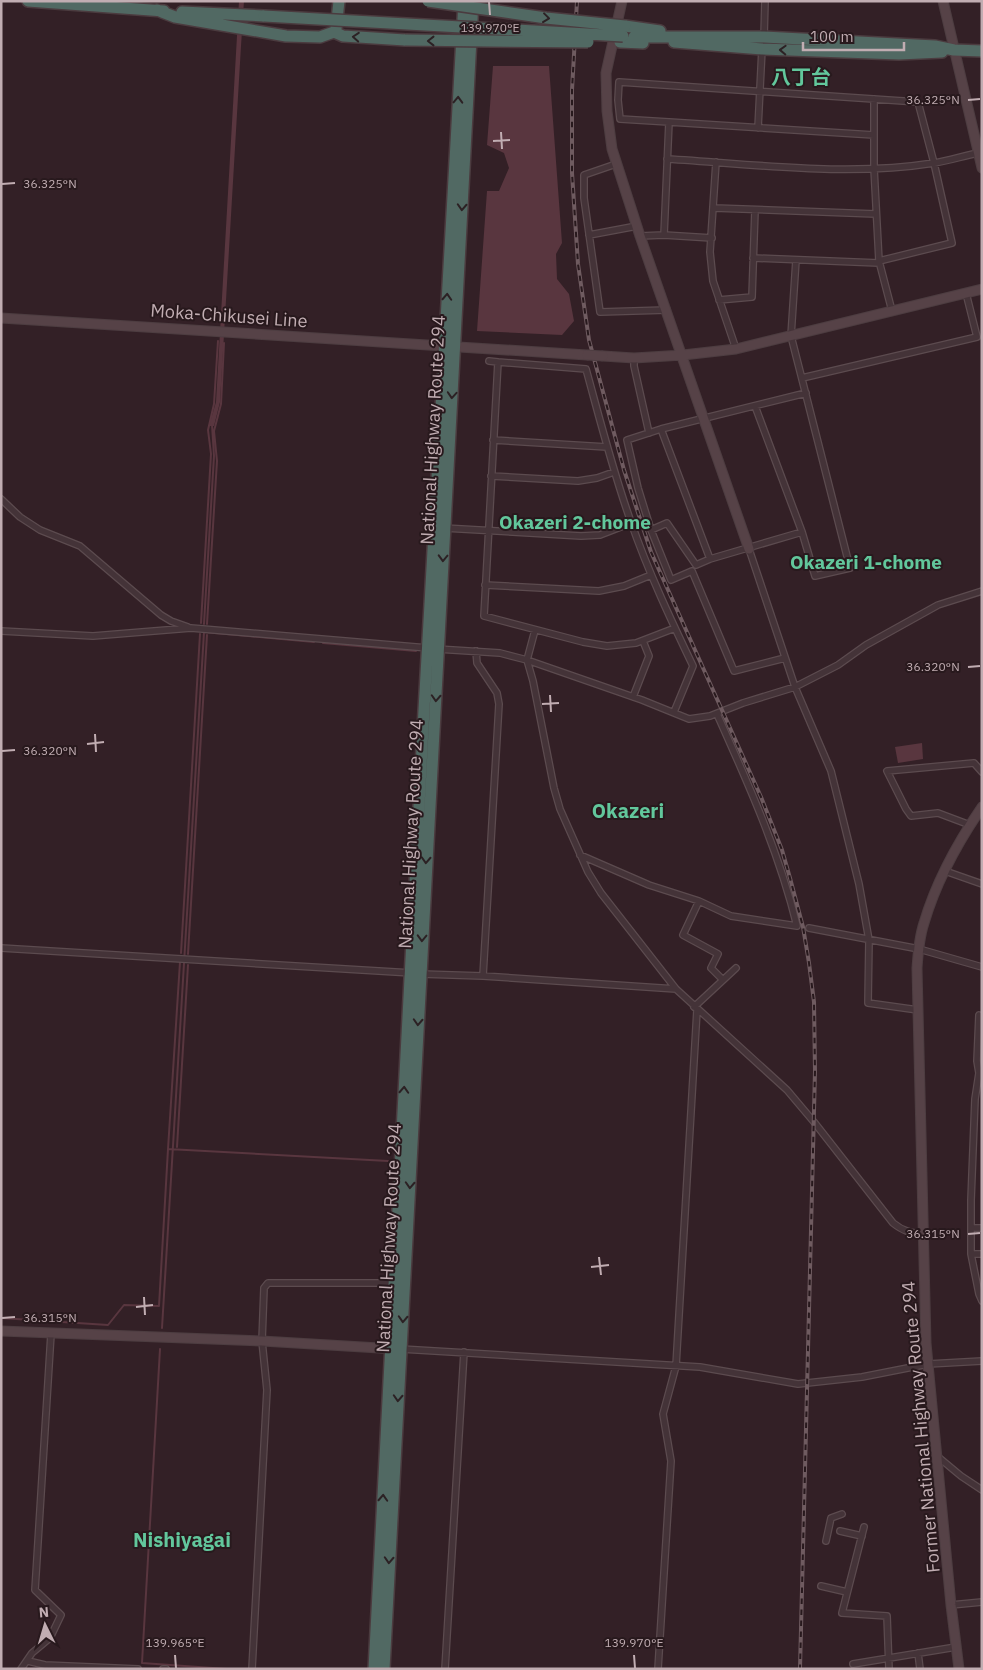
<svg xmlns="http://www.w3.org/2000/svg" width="983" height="1670" viewBox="0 0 983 1670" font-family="'IBM Plex Sans','Noto Sans JP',sans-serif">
  <rect width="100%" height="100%" fill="#332026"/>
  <!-- water -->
  <path fill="#59363f" d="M239 1H244L241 46 220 402 214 426H209L216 402Z
    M493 66H549L562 243 556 254 557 279 569 294 574 321 562 335 477 331 487 191H499L509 168 504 153 487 145Z
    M922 743 923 759 898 763 895 747Z"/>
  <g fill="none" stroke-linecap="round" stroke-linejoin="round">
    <!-- stream -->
    <path stroke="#59363f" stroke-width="2" d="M201 623 211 454 208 430 214 404 218 341
      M204 624 214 456 212 425
      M207 624 217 461 214 431 221 404 224 343
      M323 643 416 651
      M181 953 200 634
      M188 954 207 635
      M177 1147 188 965
      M168 1149 180 962
      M1 1318 108 1325 124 1305 159 1306 168 1149 388 1161
      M162 1328 204 632 314 642
      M160 1349 142 1663 227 1669"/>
    <defs>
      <path id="street" d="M764 37 765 1
        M874 99V168L879 261 892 311
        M669 122 620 119 618 100 619 82 918 102 934 163 952 243 879 261
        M758 128 762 49
        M667 159C755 164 846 177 934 163 948 161 963 156 978 153
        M716 162 710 252 713 281 736 349
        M616 164 584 175V198L600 312 667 310
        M714 208 876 214
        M589 235 637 226
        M664 235 669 122 874 135
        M640 236 664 235 712 238
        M753 258 879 263
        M719 300 752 297 755 210
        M634 358V366L649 433
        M489 361 498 362
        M802 378 977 337 966 293
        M755 406 802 532
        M661 429 710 559 802 532 815 576 850 568 791 336 796 260
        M493 440 607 447
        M491 476 578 481 597 478 614 472
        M1 499 20 517 40 530 80 546 161 615 171 621 188 627
        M444 528 581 536 600 535 631 523
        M651 530 667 523 696 565 710 559
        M749 549 795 687 831 771 859 884 869 940 868 1003 918 1010
        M485 585 599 591 624 586 651 575
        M535 630 527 660 533 681 554 788 560 809 588 872 601 893 676 989 787 1090 814 1122 893 1223C903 1231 910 1233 924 1234
        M1 631 93 636 191 628 428 648
        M437 649 500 653 527 660 642 700 689 719 710 716 743 703 795 687 838 665 866 645 938 605 982 591
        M476 651 477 663 497 693 499 704 483 976
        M785 658 734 671 692 571 671 580 651 530 638 488 627 440 661 429 806 393
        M633 697 649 656 643 641
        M674 712 693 666C670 618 648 571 631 522 613 472 600 420 586 369L498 362 484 616 583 642 607 646 636 643 675 628
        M970 825 938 813 911 816 906 809 887 771 974 763 982 772
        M580 855 649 885 699 901 731 916 797 926C779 852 748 783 717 714
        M945 871 982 884
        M699 901 683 935 718 954 711 968 723 980
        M809 928 919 949 982 967
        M1 948 412 973
        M421 974 483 976 676 989
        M694 1007 736 968
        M982 1016 979 1015 977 1061 979 1073 975 1099 971 1200V1254L979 1294 982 1301
        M975 1228H982
        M975 1254H982
        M401 1349 700 1367 798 1384 862 1377 928 1364 982 1361
        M937 1456 961 1476 982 1490
        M864 1527 842 1613 887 1616 889 1669
        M840 1531 862 1536
        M826 1541 831 1518 842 1514
        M821 1586 847 1592
        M951 1605 982 1602
        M918 1653 920 1669
        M28 1661 45 1665 138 1669
        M853 1664 956 1647
        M21 1669 32 1653 50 1638 61 1615 35 1590 51 1334
        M163 1669H166
        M252 1669 267 1390 262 1341 264 1288 268 1283H394
        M445 1669 464 1352
        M658 1669 671 1461 663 1414 676 1366 697 1010"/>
      <path id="secondary" d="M622 1 606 73 607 111 612 149 640 236 749 549
        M943 1 982 168
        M1 318 587 355
        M603 356 634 358 683 355 736 349 982 289
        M1 1331 262 1341 396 1349
        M959 1669 951 1605 926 1343 917 968C918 953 919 938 924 923 936 882 958 842 982 807"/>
      <path id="highway" d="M28 1 164 11
        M157 10 175 17 286 36 320 37 334 32 343 36 405 40
        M182 12 264 16
        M625 26 660 31
        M336 29 339 1
        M634 37H764L935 46 954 50 982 51
        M620 42 643 43
        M674 42 762 49 899 54 942 52
        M374 1669 424 710 464 1
        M384 1669 473 1"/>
    </defs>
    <!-- street casing -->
    <use href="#street" stroke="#5c4b4f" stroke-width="8"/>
    <!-- secondary casing -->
    <use href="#secondary" stroke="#4d3d41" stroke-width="11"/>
    <!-- highway casing -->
    <use href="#highway" stroke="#4b3b3f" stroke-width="14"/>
    <!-- street -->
    <use href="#street" stroke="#443338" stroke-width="5.5"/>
    <!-- secondary -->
    <use href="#secondary" stroke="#564247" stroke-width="9"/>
    <!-- highway -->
    <use href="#highway" stroke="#516963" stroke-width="11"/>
    <defs>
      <path id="rail" d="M577 1 572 90V173L578 264 589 340 624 470 651 552 761 797 782 850 790 878 803 927 809 963 814 1002 815 1071 800 1669"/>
    </defs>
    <!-- rail casing -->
    <use href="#rail" stroke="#6f5b60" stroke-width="4"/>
    <!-- rail -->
    <use href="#rail" stroke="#28191d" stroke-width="2" stroke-dasharray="5.5" stroke-linecap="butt"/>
    <defs>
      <path id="secondary-bridge" d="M587 355 603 356"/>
      <path id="highway-bridge" d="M428 1 546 18 625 26
        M264 16 623 36
        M405 40 588 42"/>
    </defs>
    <!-- secondary-bridge casing -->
    <use href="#secondary-bridge" stroke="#4d3d41" stroke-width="11" stroke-linecap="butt"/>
    <!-- highway-bridge casing -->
    <use href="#highway-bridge" stroke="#4b3b3f" stroke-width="14" stroke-linecap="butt"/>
    <!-- secondary-bridge -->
    <use href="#secondary-bridge" stroke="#564247" stroke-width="9"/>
    <!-- highway-bridge -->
    <use href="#highway-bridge" stroke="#516963" stroke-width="11"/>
  </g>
  <!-- one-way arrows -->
  <defs><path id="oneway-chevron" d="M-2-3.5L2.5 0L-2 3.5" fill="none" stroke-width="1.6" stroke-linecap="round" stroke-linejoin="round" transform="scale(1.25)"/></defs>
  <g stroke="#2c2124">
    <use href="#oneway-chevron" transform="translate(546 18) rotate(7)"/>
    <use href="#oneway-chevron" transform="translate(356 37) rotate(-176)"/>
    <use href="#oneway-chevron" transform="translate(431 41) rotate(-180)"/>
    <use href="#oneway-chevron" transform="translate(783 50) rotate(-178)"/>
    <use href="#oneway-chevron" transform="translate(458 100) rotate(-88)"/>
    <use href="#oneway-chevron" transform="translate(462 207) rotate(93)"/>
    <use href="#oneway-chevron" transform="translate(447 297) rotate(-87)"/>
    <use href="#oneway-chevron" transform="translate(452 395) rotate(94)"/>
    <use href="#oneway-chevron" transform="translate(443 558) rotate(92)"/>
    <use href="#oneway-chevron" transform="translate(436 698) rotate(93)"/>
    <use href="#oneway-chevron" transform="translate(426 860) rotate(93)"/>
    <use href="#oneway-chevron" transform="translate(422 938) rotate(92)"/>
    <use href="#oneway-chevron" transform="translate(418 1022) rotate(93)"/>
    <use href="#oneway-chevron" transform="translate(404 1090) rotate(-87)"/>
    <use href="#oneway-chevron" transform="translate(410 1185) rotate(93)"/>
    <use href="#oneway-chevron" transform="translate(403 1319) rotate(93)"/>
    <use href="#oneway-chevron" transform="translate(398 1398) rotate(93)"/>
    <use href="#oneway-chevron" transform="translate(383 1498) rotate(-87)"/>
    <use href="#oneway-chevron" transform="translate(389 1560) rotate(93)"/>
  </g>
  <!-- ticks -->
  <path fill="none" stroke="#c1adb2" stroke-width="2" d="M489 2 490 15M968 100 980 99M501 132 502 149M493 141 510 140M2 184 15 183M968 667 980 666M550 695 551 712M542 704 559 703M95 734 96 752M87 744 104 742M2 751 15 750M968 1234 980 1233M599 1257 601 1275M591 1267 609 1265M144 1297 145 1315M136 1307 153 1305M2 1318 15 1317M175 1655 176 1668M634 1655 635 1668"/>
  <g text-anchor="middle" stroke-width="4" stroke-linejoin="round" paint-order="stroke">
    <!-- street labels -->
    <g font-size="18" fill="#c1adb2" stroke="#28191d">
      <text transform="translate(229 316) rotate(4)" y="6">Moka-Chikusei Line</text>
      <text transform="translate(433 430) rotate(-87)" y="6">National Highway Route 294</text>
      <text transform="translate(411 834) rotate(-87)" y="6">National Highway Route 294</text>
      <text transform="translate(389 1238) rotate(-87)" y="6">National Highway Route 294</text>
      <text transform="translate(921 1427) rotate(-95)" y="6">Former National Highway Route 294</text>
    </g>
    <!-- neighbourhood labels -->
    <g font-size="19" font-weight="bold" fill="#62c79c" stroke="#28191d">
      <text x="575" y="529">Okazeri 2-chome</text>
      <text x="866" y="569">Okazeri 1-chome</text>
    </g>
    <!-- quarter labels -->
    <g font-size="20" font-weight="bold" fill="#62c79c" stroke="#28191d">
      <text x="801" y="84">八丁台</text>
      <text x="628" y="818">Okazeri</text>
      <text x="182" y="1547">Nishiyagai</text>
    </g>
  </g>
  <g font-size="12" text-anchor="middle" fill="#c1adb2" stroke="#28191d" stroke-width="4" stroke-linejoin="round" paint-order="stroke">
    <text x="490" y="32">139.970°E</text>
    <text x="933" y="104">36.325°N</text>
    <text x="50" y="188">36.325°N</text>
    <text x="933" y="671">36.320°N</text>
    <text x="50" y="755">36.320°N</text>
    <text x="933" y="1238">36.315°N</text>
    <text x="50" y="1322">36.315°N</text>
    <text x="175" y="1647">139.965°E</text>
    <text x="634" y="1647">139.970°E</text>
  </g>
  <!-- border -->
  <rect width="983" height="1670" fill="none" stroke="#c1adb2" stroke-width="5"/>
  <!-- north arrow -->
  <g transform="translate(45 1625) rotate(355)" stroke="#28191d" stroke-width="4" paint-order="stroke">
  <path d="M0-4L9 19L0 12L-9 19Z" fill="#c1adb2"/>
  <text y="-8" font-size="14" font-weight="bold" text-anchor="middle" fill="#c1adb2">N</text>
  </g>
  <!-- scale -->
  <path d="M803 42v8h101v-8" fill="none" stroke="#c1adb2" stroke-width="2.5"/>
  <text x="810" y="42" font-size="15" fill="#c1adb2" stroke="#28191d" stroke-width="4" paint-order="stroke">100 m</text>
</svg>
